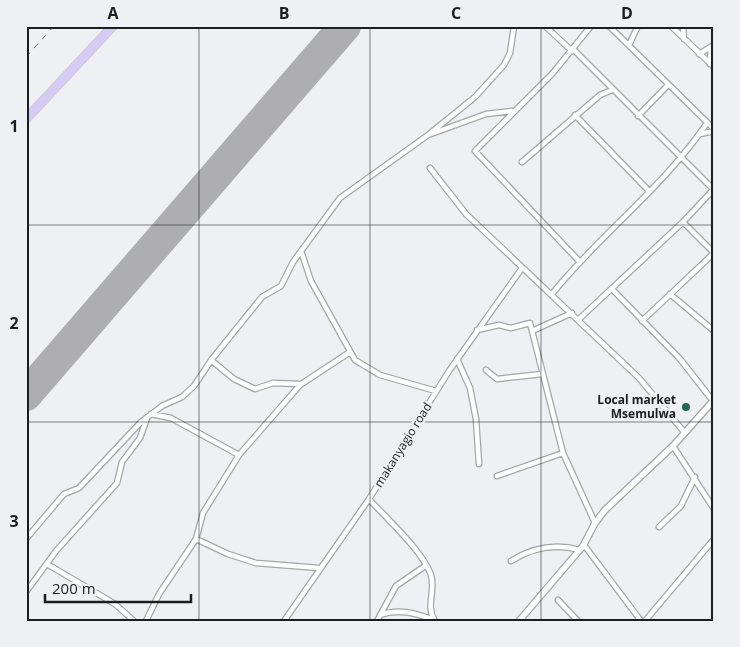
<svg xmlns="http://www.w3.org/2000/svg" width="740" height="647" viewBox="0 0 740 647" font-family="'Open Sans',sans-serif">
  <rect width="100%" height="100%" fill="#eff0f4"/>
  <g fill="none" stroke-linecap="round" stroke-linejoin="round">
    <!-- runway -->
    <path stroke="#aeaeb2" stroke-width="32" d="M26 395 345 26"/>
    <defs>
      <path id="minor" d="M545 26 572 51
        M609 26 714 129
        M671 26 714 67
        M683 26 684 39
        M629 45 638 26
        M574 50 714 190
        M699 54 714 45
        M710 64 711 47
        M575 115 649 191
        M638 116 668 85
        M431 134 486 114 512 111
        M700 134 714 131
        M522 162 600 95 612 90
        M430 168 466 214 639 378 685 433
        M683 222 714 253
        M301 251 311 281 355 360 380 375 436 391
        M579 261 475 151 552 74 591 26
        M612 289 680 359 713 401
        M552 294C600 234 664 187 707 123
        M670 294 714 331
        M578 320 683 222 713 190
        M642 321 714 253
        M477 330 499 325 511 328 530 323 563 453 595 523
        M532 331 572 313
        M457 359 470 388 476 419 479 464
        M211 360 234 379 255 389 273 383 301 384
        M486 370 497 379 542 374
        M151 414 171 418 239 455
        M673 446 714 509
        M497 476 563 453
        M369 499C386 518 423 551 431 575 436 592 425 605 435 621
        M659 527 681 506 695 477
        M26 539 64 494 79 488 141 422 162 406 182 397 194 386 212 359 262 297 281 286 293 262 340 198 428 135 475 97 504 65 510 53 514 26
        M196 539 228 554 256 563 319 568
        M584 545 641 621
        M511 561C533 547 555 543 580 550
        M47 564 115 604 134 621
        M26 592 56 551 117 483 122 462 140 438 147 418
        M558 600 578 621
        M380 615C399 608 415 613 434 620
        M146 621 159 594 196 539 203 513 239 455 300 385 350 352
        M284 621 369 499 449 371 522 268
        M377 621 396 586 425 566
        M645 621 714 539"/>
      <path id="tertiary" d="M519 621 583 546 595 523 605 510 673 446 714 400"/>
      <path id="primary" d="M26 119 113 26"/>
    </defs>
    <!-- minor casing -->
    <use href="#minor" stroke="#a5a6aa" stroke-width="7"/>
    <!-- tertiary casing -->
    <use href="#tertiary" stroke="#a5a6aa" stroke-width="8"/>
    <!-- primary casing -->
    <use href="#primary" stroke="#cdcdce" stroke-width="10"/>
    <!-- minor -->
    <use href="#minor" stroke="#fff" stroke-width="4.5"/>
    <!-- tertiary -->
    <use href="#tertiary" stroke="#fff" stroke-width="5.5"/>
    <!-- primary -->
    <use href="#primary" stroke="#d6cbf7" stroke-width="8"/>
    <!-- rail -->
    <path stroke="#6c6d70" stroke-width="1" stroke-dasharray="6 6" stroke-linecap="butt" d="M26 57 54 26"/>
  </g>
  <!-- grid -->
  <path fill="none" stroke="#1c1d1e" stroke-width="1" stroke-opacity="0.55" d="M199 26V621M370 26V621M541 26V621M26 225H714M26 422H714"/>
  <!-- markers -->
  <circle fill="#216557" stroke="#eff0f4" stroke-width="2" cx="686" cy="407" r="5"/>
  <g text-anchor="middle" stroke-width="5" stroke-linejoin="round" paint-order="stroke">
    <!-- poi labels -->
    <g font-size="12" font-weight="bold" fill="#1c1d1e" stroke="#eff0f4" text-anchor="end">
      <text x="676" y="404">Local market<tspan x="676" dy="14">Msemulwa</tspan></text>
    </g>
    <!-- street labels -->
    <g font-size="12" fill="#1c1d1e" stroke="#eff0f4">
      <text transform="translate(403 445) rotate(-58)" y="4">makanyagio road</text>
    </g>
  </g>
  <!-- border -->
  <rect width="740" height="647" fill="none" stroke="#eff0f4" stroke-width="55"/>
  <!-- scale -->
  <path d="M45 594v8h146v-8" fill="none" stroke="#1c1d1e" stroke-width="2.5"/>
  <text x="52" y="594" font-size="15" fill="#1c1d1e" stroke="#eff0f4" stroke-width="4" paint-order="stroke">200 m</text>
  <rect x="28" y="28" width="684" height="592" fill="none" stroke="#1c1d1e" stroke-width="2"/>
  <g font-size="16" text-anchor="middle" font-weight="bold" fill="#1c1d1e">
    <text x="113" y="19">A</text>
    <text x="284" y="19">B</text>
    <text x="456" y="19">C</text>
    <text x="627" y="19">D</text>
    <text x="14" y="132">1</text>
    <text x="14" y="329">2</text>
    <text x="14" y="527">3</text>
  </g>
</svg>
